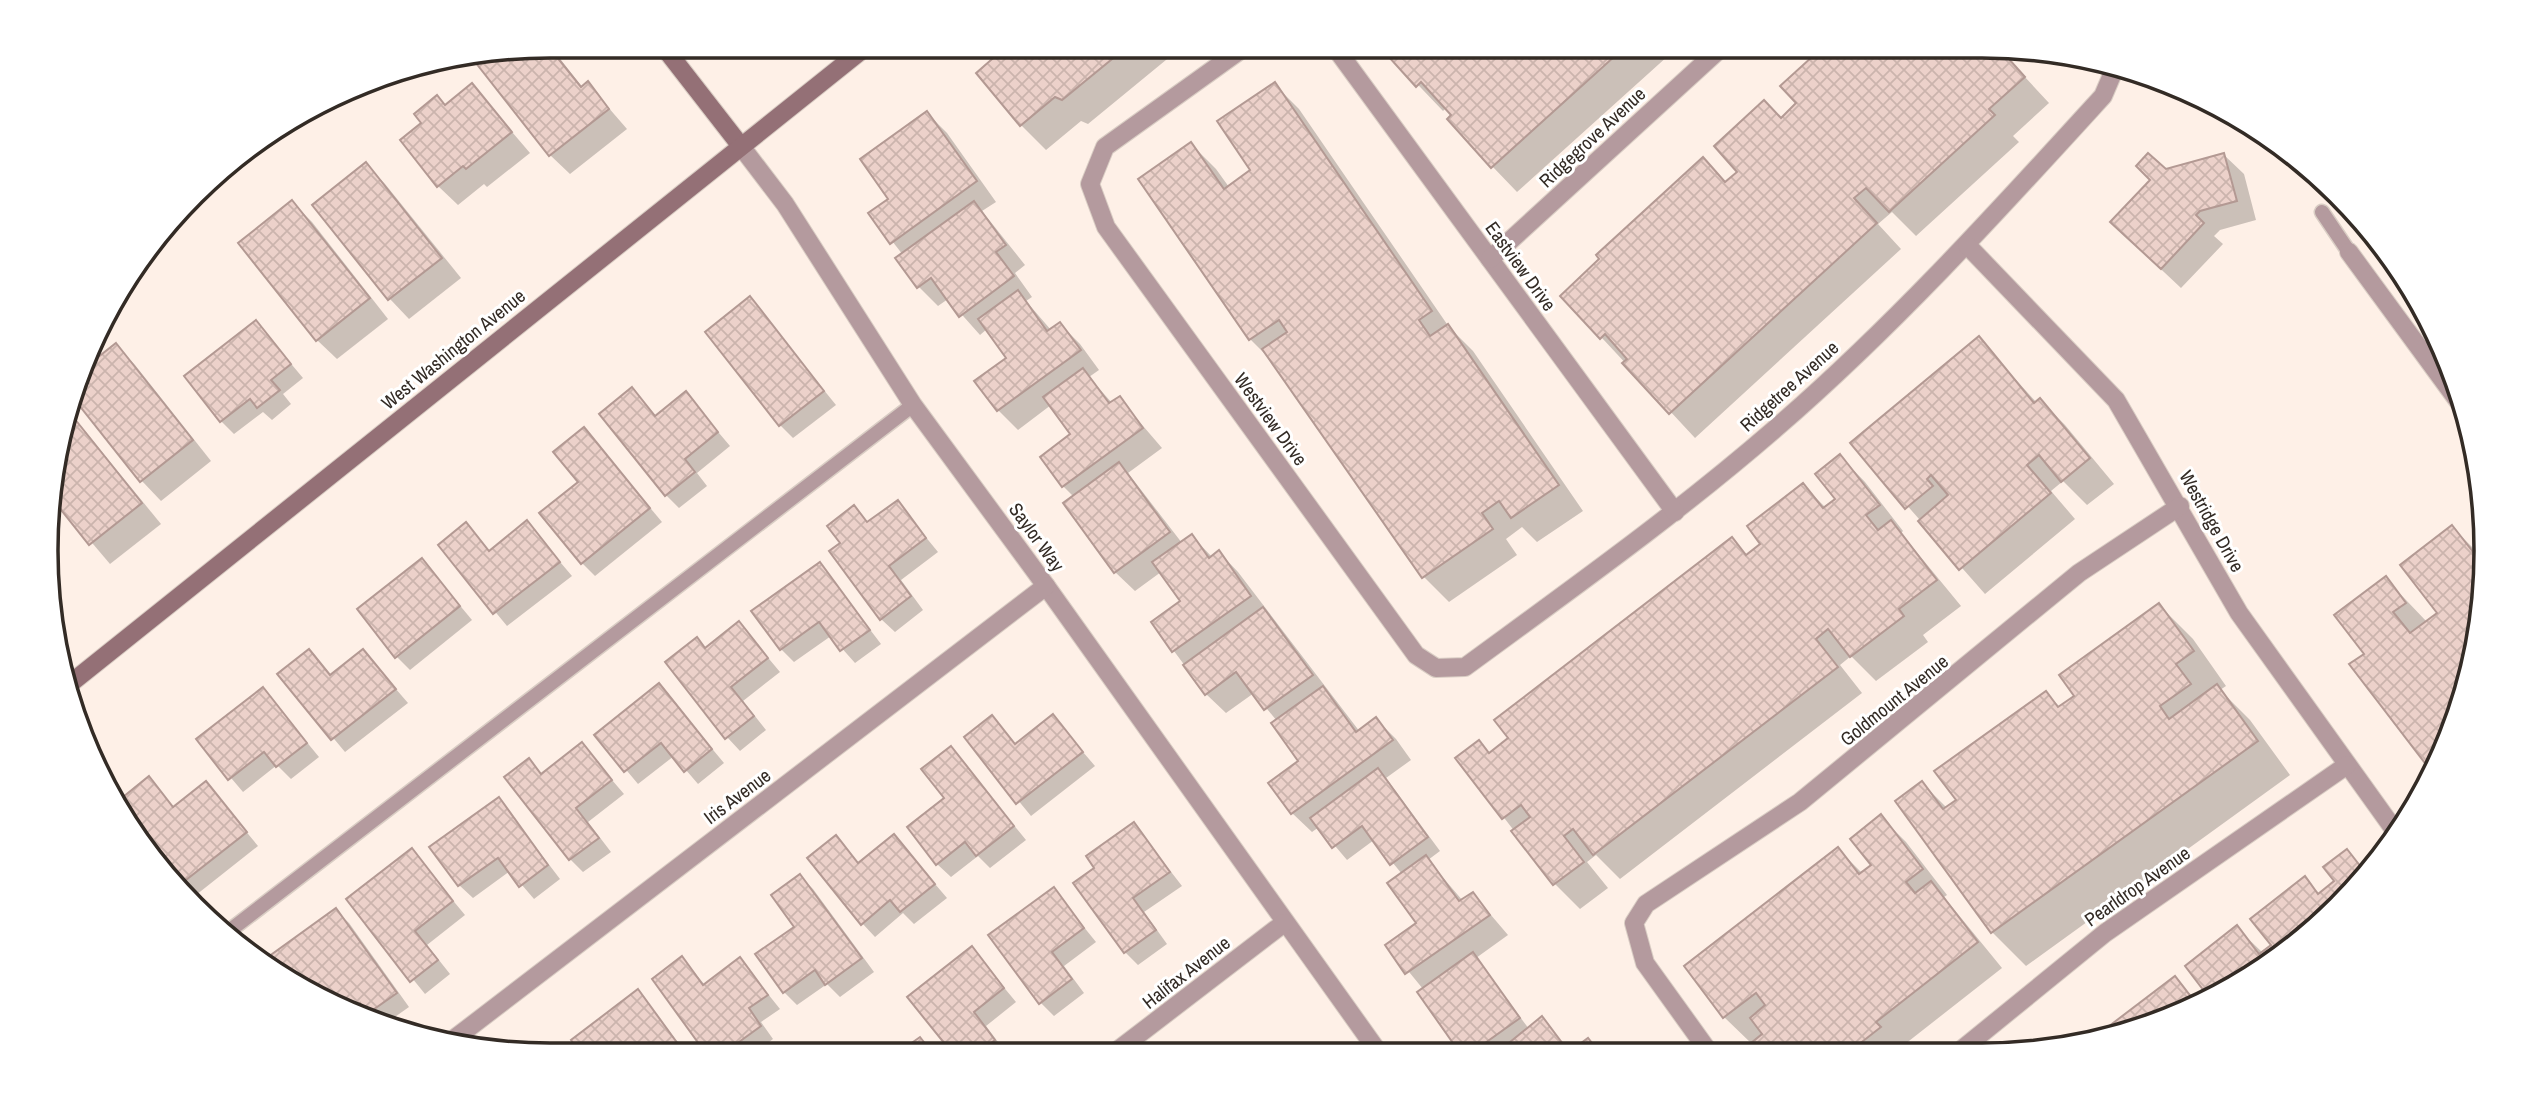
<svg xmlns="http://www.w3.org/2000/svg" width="2532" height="1101" font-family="'Archivo Narrow',sans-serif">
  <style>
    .shadow { fill: #0003 }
    .building { fill: url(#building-cross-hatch); stroke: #b39993; stroke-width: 2 }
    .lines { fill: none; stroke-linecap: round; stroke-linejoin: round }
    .lane-casing { stroke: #d9cdc4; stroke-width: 17 }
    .street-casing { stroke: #d9cdc4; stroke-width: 20 }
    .secondary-casing { stroke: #d9cdc4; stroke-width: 20 }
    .lane { stroke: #b49a9e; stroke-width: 14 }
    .street { stroke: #b49a9e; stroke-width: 18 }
    .secondary { stroke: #947076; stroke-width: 18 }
    .labels { text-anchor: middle; stroke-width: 6; stroke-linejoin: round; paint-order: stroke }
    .street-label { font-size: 19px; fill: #332b25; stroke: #fff }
    .rim { fill: none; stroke: #332b25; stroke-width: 3.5 }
  </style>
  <defs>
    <pattern id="building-cross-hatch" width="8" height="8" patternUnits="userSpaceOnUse" patternTransform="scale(1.75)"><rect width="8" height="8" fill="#ecd1ca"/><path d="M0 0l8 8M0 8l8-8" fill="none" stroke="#cbb4ad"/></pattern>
  </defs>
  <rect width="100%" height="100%" fill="#fef0e7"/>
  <!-- shadow -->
  <g class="shadow">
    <polygon points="550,46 583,88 588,84 627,129 570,174 550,155 474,58"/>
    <polygon points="1009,46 1183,46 1088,124 1081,121 1046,150 1021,125 1007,50"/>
    <polygon points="1381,46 1679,46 1517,192 1492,166 1446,108 1443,111"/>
    <polygon points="1827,46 1982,46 1998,48 2049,103 2013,136 2019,142 1916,236 1892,212 1878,224 1901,249 1695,438 1563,296 1703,159 1727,183 1739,172 1798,103 1782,86"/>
    <polygon points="1274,84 1299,109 1449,327 1473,351 1583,511 1537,542 1522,527 1506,539 1517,555 1449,602 1424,577 1276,365 1250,339 1191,144 1216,169 1229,187 1252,171"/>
    <polygon points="472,85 530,153 487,187 484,184 458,205 438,186 446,106"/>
    <polygon points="927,113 947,133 996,202 982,211 1025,265 1015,273 1032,297 1026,301 1051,330 1060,324 1080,344 1099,370 1089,377 1112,403 1119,398 1162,448 1128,473 1182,543 1192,536 1212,557 1219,552 1238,572 1360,732 1376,719 1396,739 1411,760 1386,778 1440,851 1428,860 1463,901 1473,894 1508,935 1476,958 1529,1029 1542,1019 1572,1053 1511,1053 1508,1049 1503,1053 1462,1053 1423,989 1387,945 1418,923 1402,874 1374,840 1347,860 1319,827 1312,832 1292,813 1301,761 1277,721 1254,693 1226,713 1206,694 1153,623 1182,601 1161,572 1135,591 1115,572 1074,497 1063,486 1073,435 1051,405 1018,430 998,410 1009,358 987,329 980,335 948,299 938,306 918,286 903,255 871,214 891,200"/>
    <polygon points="2224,155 2244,174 2256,220 2220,230 2214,236 2223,244 2181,288 2132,242 2165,171"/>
    <polygon points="366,164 385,184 461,278 409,319 390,299 315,205"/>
    <polygon points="292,202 312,222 388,319 337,359 317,340"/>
    <polygon points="750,299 836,405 793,438 780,425"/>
    <polygon points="256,322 303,378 283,394 291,404 272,420 263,412 234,434 221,421"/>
    <polygon points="1979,339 2037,403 2040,400 2065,425 2114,484 2087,505 2063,481 2051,491 2075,519 1985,594 1853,444"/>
    <polygon points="116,345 135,365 211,461 161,501 142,481 76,398 87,368"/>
    <polygon points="632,389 657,417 686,394 730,446 697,473 707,486 679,508 666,495"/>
    <polygon points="70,413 161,524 110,564 54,498 55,452"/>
    <polygon points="584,429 662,522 595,576 582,563 580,482"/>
    <polygon points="1840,456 1865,482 1903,531 1901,533 1961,606 1923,635 1928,642 1876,681 1851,656 1840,665 1862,693 1620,879 1596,855 1587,862 1608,888 1580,909 1555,884 1458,758 1490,754 1510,739 1732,540 1748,556 1762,544 1803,485 1826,508 1837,500"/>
    <polygon points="897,502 938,552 901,580 923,610 895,632 881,619 843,543 854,507 869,523"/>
    <polygon points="527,523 572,576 507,626 440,545 466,524 490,552"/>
    <polygon points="2452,527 2484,559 2482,617 2460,713 2366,654 2385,578 2427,622 2439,613"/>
    <polygon points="422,560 472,620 410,670 396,656"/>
    <polygon points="820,564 881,644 855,663 831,636 794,662 781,649"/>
    <polygon points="2159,605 2193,639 2226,686 2220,690 2250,720 2290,775 2026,966 1992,932 1922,783 1947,808 1958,801 2046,693 2061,708 2076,696"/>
    <polygon points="739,623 780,672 743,701 766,730 740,751 727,737 696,639 707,649"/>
    <polygon points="309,651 332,676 363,651 408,703 345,752 280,674"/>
    <polygon points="659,685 724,763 698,784 674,756 638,784 597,735"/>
    <polygon points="263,689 319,757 291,779 277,765 243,792 198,739"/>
    <polygon points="992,717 1017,745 1053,717 1095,766 1031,816 966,737"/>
    <polygon points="582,745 624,794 588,822 611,852 583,872 570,859 529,760 543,775"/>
    <polygon points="951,748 1026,840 990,868 978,856 951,877 937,864"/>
    <polygon points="149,779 175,808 206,783 258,846 196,895 119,803"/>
    <polygon points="499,799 560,879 534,899 510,871 473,898 459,885"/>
    <polygon points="1881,817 1906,842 1947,895 1944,897 2002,968 1900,1048 1903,1052 1750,1052 1752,1044 1724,1017 1686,967 1838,849 1863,874 1874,866"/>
    <polygon points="1134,824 1182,886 1144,912 1167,944 1138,965 1125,952 1097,868"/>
    <polygon points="894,836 947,898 914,924 903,913 875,937 862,923 835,837 860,864"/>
    <polygon points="411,850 465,915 427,945 450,974 425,994 348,899"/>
    <polygon points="2347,851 2365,870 2289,951 2175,1017 2096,1038 2174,978 2199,1003 2209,995 2237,928 2263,953 2273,945 2304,879 2320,894 2337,881"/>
    <polygon points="800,876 813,889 874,972 840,997 827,984 797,1005 784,992 796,927"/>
    <polygon points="1053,889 1096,942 1064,966 1084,993 1054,1016 1041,1003"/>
    <polygon points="335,910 349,923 409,1007 382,1026 373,1017 369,1020 298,988"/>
    <polygon points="972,949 1016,1002 986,1026 1007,1054 955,1054 910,997"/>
    <polygon points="682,958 705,985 740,959 780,1009 761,1022 773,1039 752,1055 710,1055 654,979"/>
    <polygon points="638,992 688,1055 585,1055 573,1040"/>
  </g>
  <!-- building -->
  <g class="building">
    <polygon points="548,46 581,87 588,81 609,109 549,156 472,58"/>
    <polygon points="1007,46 1128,46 1062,100 1055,97 1020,126 976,73"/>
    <polygon points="1379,46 1626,46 1491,168 1447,119 1451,115 1421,82 1416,87"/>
    <polygon points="1824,46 1982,46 1999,48 2025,77 1989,109 1995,115 1889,212 1866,188 1854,198 1877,223 1669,414 1622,363 1627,359 1605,334 1600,339 1560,296 1599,259 1596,255 1703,157 1725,182 1737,172 1714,146 1764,100 1781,118 1796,103 1780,86"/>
    <polygon points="1275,82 1432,311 1419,320 1430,336 1448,324 1559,485 1511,518 1499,501 1482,513 1493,529 1422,578 1262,349 1287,332 1279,320 1249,340 1138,179 1191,142 1224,189 1250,170 1217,121"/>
    <polygon points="472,83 512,132 466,169 463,166 437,187 400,140 421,123 414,114 437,95 445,105"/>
    <polygon points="927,111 977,181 890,244 868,213 888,199 860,159"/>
    <polygon points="2148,153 2166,169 2224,153 2237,201 2200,211 2196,215 2204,223 2161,269 2110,222 2150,180 2136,166"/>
    <polygon points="366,162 442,258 388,300 312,205"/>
    <polygon points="292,200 370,298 316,341 238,243"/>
    <polygon points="974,201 1006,245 996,252 1014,276 959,317 931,278 917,288 895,258"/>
    <polygon points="1018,290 1047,331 1060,322 1081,350 997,411 974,381 1006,358 978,319"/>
    <polygon points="750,296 824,391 779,426 705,332"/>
    <polygon points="256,320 291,364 271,380 280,390 257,408 250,399 220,422 184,376"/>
    <polygon points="1979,336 2034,403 2040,398 2090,458 2061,482 2039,455 2027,465 2051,493 1959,570 1918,521 1948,495 1931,475 1927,479 1933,486 1905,509 1850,443"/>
    <polygon points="116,343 193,440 140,482 75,400 88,365"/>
    <polygon points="1083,368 1109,403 1120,396 1143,428 1062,487 1040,457 1070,434 1043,397"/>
    <polygon points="632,387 655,416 686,391 718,432 685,459 695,472 665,496 599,414"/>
    <polygon points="70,413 142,503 89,545 54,501 55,452"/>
    <polygon points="584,427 650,508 581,564 539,513 578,482 553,452"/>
    <polygon points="1840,454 1880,505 1866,515 1878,530 1891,520 1937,580 1899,609 1904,616 1850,657 1828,629 1816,639 1838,667 1593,855 1573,829 1564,836 1584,862 1553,885 1511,831 1530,817 1521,805 1502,819 1455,758 1479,740 1489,753 1508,738 1494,720 1732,537 1746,555 1760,544 1747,526 1803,483 1823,508 1835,499 1815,474"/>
    <polygon points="1119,462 1170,532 1114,573 1063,503"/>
    <polygon points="898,500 926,538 889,566 911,596 880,620 829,551 840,543 827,526 854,505 867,522"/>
    <polygon points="527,520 560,562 493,614 438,545 466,522 489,551"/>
    <polygon points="2452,525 2484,566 2482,617 2460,713 2431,771 2349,664 2364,654 2334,615 2386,576 2406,603 2393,612 2410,633 2437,613 2400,565"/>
    <polygon points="1192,534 1209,558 1219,550 1251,596 1172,652 1151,622 1180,601 1152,562"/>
    <polygon points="422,558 460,606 395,658 357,609"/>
    <polygon points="820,562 870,630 840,651 819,622 780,650 751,611"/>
    <polygon points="2159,603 2194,651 2176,664 2191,684 2160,706 2169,719 2217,684 2258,741 1991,933 1895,801 1922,781 1943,809 1956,800 1934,771 2046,691 2058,707 2074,696 2059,675"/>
    <polygon points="1263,607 1313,675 1264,710 1236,672 1205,695 1183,665"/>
    <polygon points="739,621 768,658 731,687 754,716 725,739 665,662 697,637 705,648"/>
    <polygon points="309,649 330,675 363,649 396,689 331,740 277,674"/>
    <polygon points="659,683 712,749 684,772 661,743 624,772 594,735"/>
    <polygon points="1323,686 1356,732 1376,717 1393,740 1291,814 1268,783 1298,761 1271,723"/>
    <polygon points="263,687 307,743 276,767 264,752 228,780 196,739"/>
    <polygon points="1053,714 1083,752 1016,804 964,737 992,715 1015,744"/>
    <polygon points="582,742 612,780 576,808 599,838 569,860 504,777 529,758 541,774"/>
    <polygon points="951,746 1014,826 976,856 965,842 936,865 907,827 944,798 921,769"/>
    <polygon points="1378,768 1428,837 1390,865 1362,826 1332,848 1310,818"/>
    <polygon points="149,776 173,807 206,781 247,832 182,883 117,802"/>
    <polygon points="499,797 548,865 519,887 498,858 458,886 429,847"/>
    <polygon points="1881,814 1923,869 1906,882 1915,893 1931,881 1978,942 1876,1022 1881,1027 1849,1052 1748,1052 1745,1048 1762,1034 1750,1018 1765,1005 1756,993 1723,1018 1684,966 1838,847 1859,874 1871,865 1850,839"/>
    <polygon points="1134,822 1170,872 1133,898 1156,930 1124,953 1073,883 1094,868 1086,856"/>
    <polygon points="894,834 935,884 900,912 890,900 861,925 807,858 836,835 858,863"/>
    <polygon points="412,848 453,901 415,931 438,960 410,982 346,899"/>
    <polygon points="2347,849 2364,871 2289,951 2175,1017 2092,1039 2175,976 2196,1003 2207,995 2185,966 2237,925 2259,954 2271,945 2250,919 2305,876 2318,894 2334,881 2323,867"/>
    <polygon points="1426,855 1459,901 1473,892 1490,915 1405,974 1385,945 1416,923 1387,883"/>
    <polygon points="800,874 862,958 825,985 815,970 783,993 755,954 794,927 771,895"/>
    <polygon points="1054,887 1084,928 1052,952 1072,979 1039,1004 988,935"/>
    <polygon points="336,908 397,993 367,1014 360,1003 349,1011 298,988 283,977 268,957"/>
    <polygon points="972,946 1004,988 974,1012 995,1040 977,1054 953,1054 907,997"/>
    <polygon points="1473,952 1520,1018 1471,1053 1460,1053 1417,992"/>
    <polygon points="682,956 703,985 740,957 768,995 749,1008 761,1026 721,1055 707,1055 652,979"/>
    <polygon points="638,989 686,1055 582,1055 571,1040"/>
    <polygon points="1542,1016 1569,1052 1588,1038 1599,1052 1509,1053 1504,1047"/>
    <polygon points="920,1037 933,1054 896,1054"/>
  </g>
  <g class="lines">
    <!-- lane casing -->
    <g class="lane-casing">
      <g id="lane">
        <polyline points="2322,212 2349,252"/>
        <polyline points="224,935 913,405"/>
      </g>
    </g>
    <!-- street casing -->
    <g class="street-casing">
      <g id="street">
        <path d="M1246 46 1105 147 1090 184 1106 227 1416 655 1436 668 1465 667C1570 590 1677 514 1776 428 1894 326 1999 210 2103 96L2115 68"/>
        <polyline points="1334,46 1675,512"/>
        <polyline points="740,145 785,204 913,405 1046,586 1379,1053"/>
        <polyline points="1967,245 2116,400 2239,613 2398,835"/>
        <polyline points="2349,252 2467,413"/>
        <polyline points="1490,259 1723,46"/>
        <polyline points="454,1039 1046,586"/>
        <polyline points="1960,1051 2105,933 2347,765"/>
        <polyline points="1709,1052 1645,963 1634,923 1646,904 1800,802 2079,573 2180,506"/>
        <polyline points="1113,1054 1284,923"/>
      </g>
    </g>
    <!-- secondary casing -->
    <g class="secondary-casing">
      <g id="secondary">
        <polyline points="663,46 740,145"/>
        <polyline points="66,687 867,46"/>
      </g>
    </g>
    <!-- lane -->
    <use href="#lane" class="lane"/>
    <!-- street -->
    <use href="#street" class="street"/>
    <!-- secondary -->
    <use href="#secondary" class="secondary"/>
  </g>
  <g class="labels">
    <!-- street labels -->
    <g class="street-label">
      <text transform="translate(1592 137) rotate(-43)" y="7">Ridgegrove Avenue</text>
      <text transform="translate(1521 266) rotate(54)" y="7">Eastview Drive</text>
      <text transform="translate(453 349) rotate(-39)" y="7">West Washington Avenue</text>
      <text transform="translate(1789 386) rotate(-42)" y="7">Ridgetree Avenue</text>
      <text transform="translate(1271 419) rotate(54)" y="7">Westview Drive</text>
      <text transform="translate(2212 521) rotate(61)" y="7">Westridge Drive</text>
      <text transform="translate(1037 537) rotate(54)" y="7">Saylor Way</text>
      <text transform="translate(1894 700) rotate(-39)" y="7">Goldmount Avenue</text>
      <text transform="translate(737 796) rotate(-37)" y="7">Iris Avenue</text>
      <text transform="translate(2137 886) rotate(-35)" y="7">Pearldrop Avenue</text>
      <text transform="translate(1186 972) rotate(-38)" y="7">Halifax Avenue</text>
    </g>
  </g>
  <!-- crop -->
  <path d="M0 0H2532V1101H0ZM550 58H1982A492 492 0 0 1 2474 550V551A492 492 0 0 1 1982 1043H550A492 492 0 0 1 58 551V550A492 492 0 0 1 550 58Z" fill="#fff" fill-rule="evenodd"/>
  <path class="rim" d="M550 58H1982A492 492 0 0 1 2474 550V551A492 492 0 0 1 1982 1043H550A492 492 0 0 1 58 551V550A492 492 0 0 1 550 58Z"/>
</svg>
